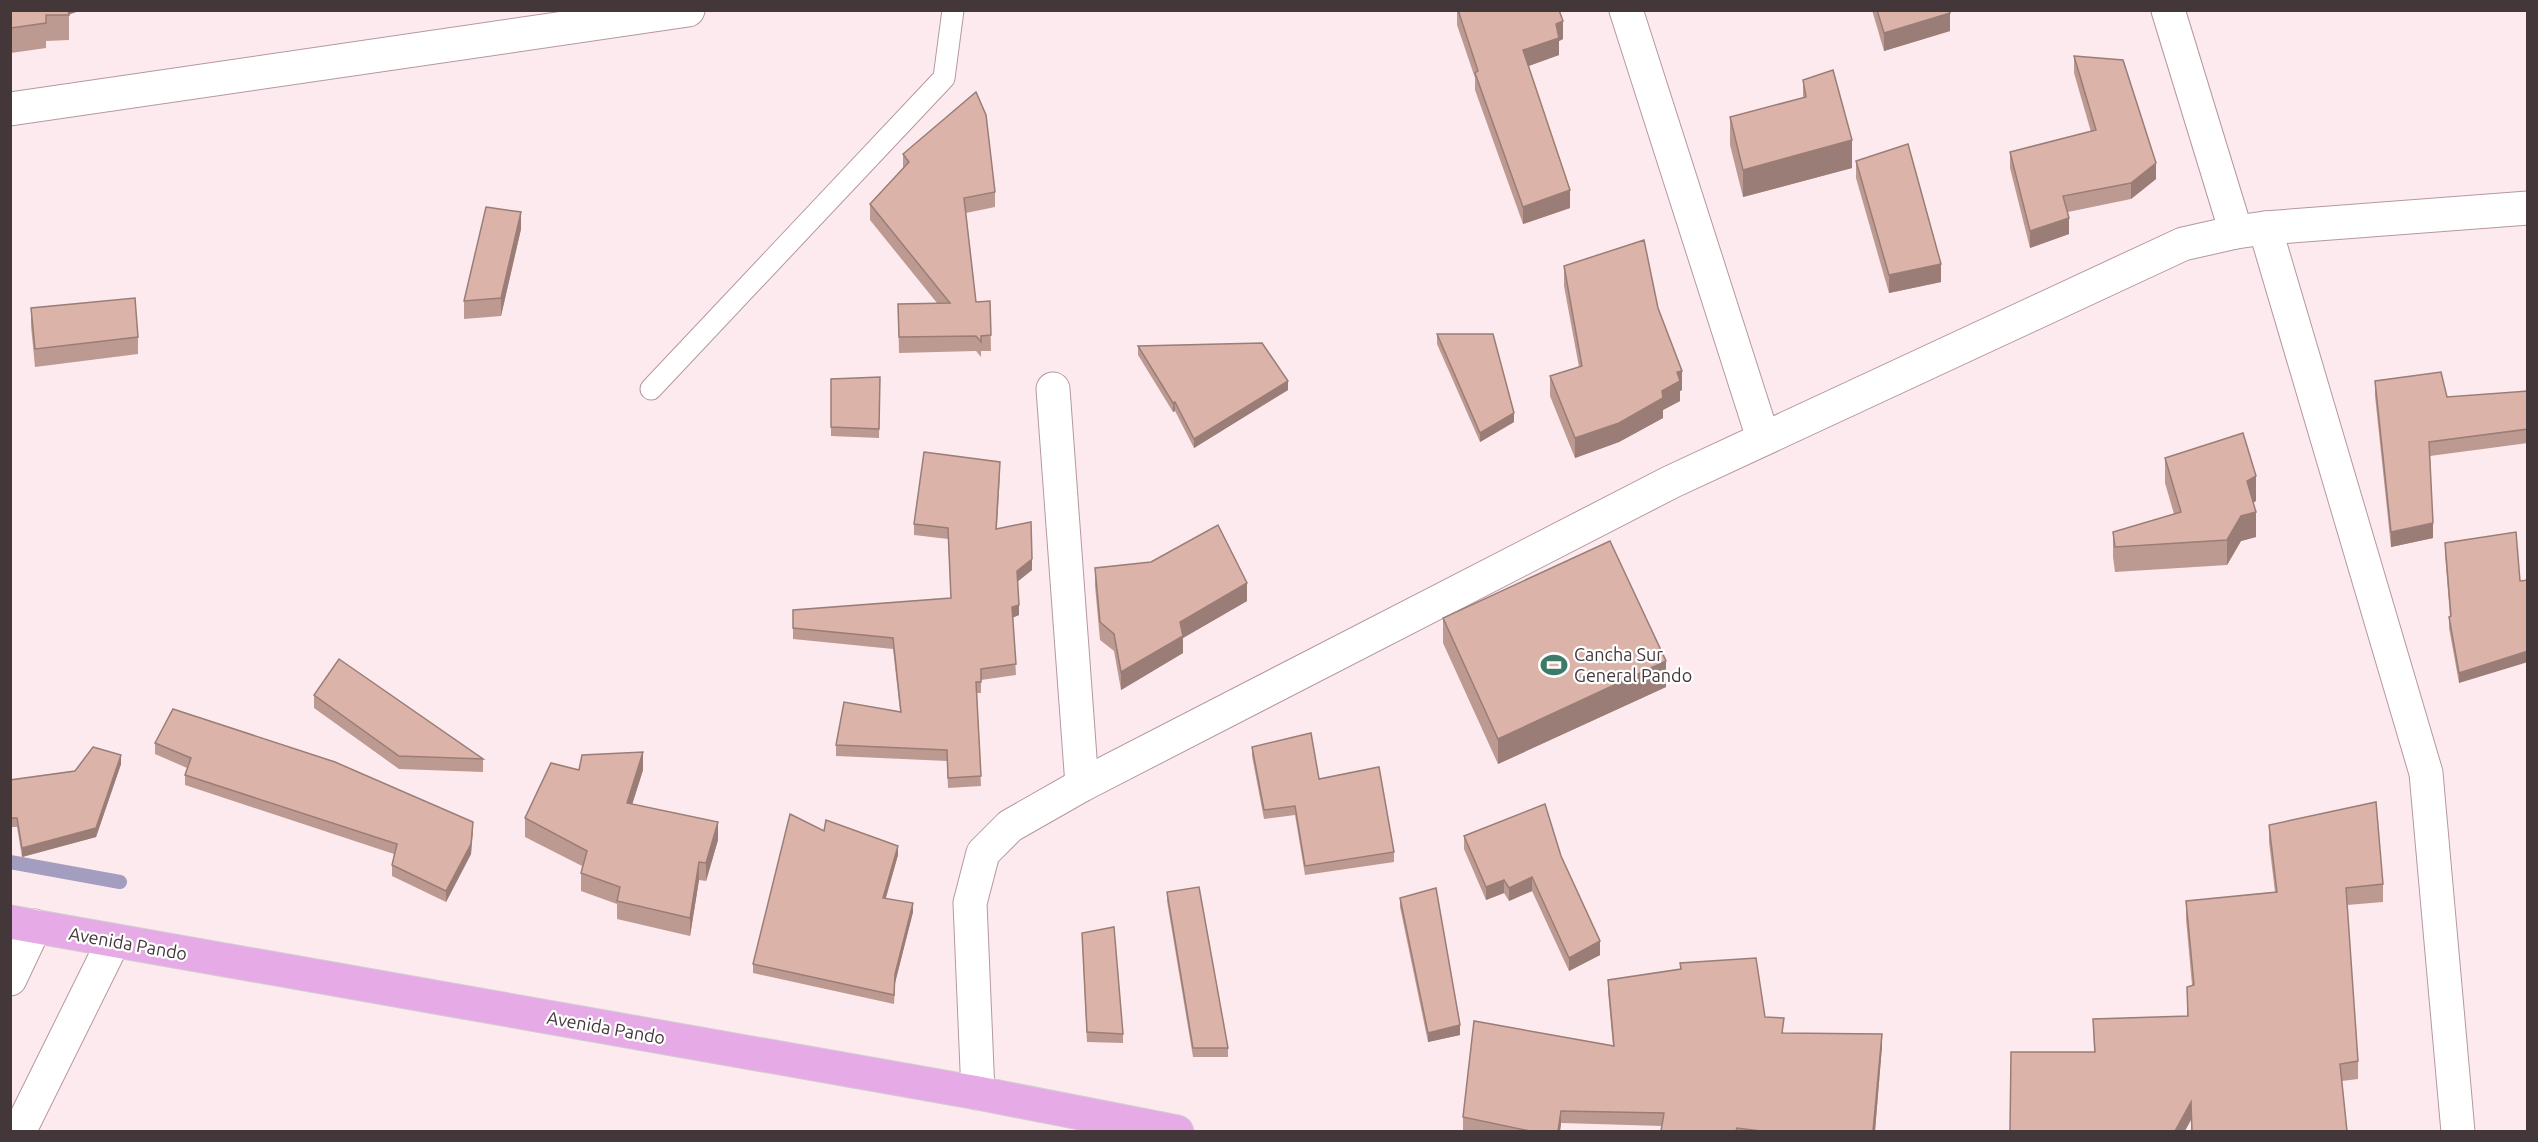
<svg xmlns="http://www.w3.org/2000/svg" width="2538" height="1142" font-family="Ubuntu,sans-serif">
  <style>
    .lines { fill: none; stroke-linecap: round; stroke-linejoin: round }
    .stream { stroke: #a39dbf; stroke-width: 14 }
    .lane-casing { stroke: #b4989f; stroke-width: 23 }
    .street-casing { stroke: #b4989f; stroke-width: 35 }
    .secondary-casing { stroke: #b4989f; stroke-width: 35 }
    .primary-casing { stroke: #d2cfd0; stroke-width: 35 }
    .lane { stroke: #fff; stroke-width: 21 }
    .street { stroke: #fff; stroke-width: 33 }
    .secondary { stroke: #fff; stroke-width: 33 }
    .primary { stroke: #e6abe6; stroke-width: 33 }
    .wall { fill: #bd9a91 }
    .shaded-wall { fill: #9a7d76 }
    .building { fill: #dcb3a9; stroke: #9a7d76; stroke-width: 1.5 }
    .labels { text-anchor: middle; stroke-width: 4.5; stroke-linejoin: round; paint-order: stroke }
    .poi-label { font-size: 18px; fill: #43373a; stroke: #fff; text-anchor: start }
    .street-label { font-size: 18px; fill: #43373a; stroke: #fff }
  </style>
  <rect width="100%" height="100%" fill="#fdeaef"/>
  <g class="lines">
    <!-- stream -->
    <polyline class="stream" points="10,862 120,882"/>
    <!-- lane casing -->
    <g class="lane-casing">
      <polyline id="lane" points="651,389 944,78 953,10"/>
    </g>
    <!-- street casing -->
    <g class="street-casing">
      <g id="street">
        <polyline points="1626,10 1763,438"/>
        <polyline points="10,109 688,10"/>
        <polyline points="1053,389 1082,785"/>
        <polyline points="10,979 35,926"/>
        <polyline points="978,1093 970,903 983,853 1010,826 1082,785 1671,482 2183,244 2236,232 2265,228 2528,208"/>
        <polyline points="19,1132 113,942"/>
      </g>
    </g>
    <!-- secondary casing -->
    <g class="secondary-casing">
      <g id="secondary">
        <polyline points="2168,10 2236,232"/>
        <polyline points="2265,228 2426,773 2458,1132"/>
      </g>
    </g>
    <!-- primary casing -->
    <g class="primary-casing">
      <polyline id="primary" points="10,922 978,1093 1177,1132"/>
    </g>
    <!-- lane -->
    <use href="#lane" class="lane"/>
    <!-- street -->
    <use href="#street" class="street"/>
    <!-- secondary -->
    <use href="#secondary" class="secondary"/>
    <!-- primary -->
    <use href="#primary" class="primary"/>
  </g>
  <!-- wall -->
  <g class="wall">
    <polygon points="10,10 82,10 69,14 69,40 46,41 46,48 11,53"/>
    <polygon points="1457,10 1559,10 1563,39 1559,41 1559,55 1528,66 1570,208 1523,224 1475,90 1475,78 1457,25"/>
    <polygon points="1872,10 1949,10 1950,31 1884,51"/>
    <polygon points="2074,56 2156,179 2131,199 2068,212 2069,234 2030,248 2010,168 2010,152 2091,132 2074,73"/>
    <polygon points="1803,80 1852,168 1743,197 1730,145 1730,117 1803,98"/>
    <polygon points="903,154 995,192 995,207 966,213 976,302 990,301 991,351 981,351 981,357 976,351 899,353 898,304 937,303 870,220 870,204 903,168"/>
    <polygon points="1856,161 1941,282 1889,293 1856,178"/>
    <polygon points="521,229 501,316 464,319 464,301"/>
    <polygon points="1564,266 1658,308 1682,390 1680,391 1680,401 1663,410 1663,418 1619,442 1575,458 1550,396 1550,376 1579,367 1564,286"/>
    <polygon points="31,308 138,337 138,354 35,367 31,326"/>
    <polygon points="1437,334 1514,422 1480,442 1437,344"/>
    <polygon points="1138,346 1288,390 1194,448 1175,411 1173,412 1138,355"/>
    <polygon points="880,377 879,438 831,436 831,379"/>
    <polygon points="2375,381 2447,397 2528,391 2528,443 2430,456 2433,538 2391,547 2375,396"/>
    <polygon points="2165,458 2256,501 2253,503 2256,537 2241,541 2227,565 2115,572 2113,557 2113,532 2174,514 2165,483"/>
    <polygon points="1000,473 997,528 1032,570 1017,582 1019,615 1013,617 1016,675 981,680 981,693 977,693 981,786 948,788 947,761 836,756 836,745 900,711 893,649 793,639 793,610 951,598 948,539 914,535 914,524"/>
    <polygon points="2445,543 2520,581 2459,683 2449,628 2449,617 2450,617 2445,554"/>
    <polygon points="1095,568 1247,601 1183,638 1183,653 1121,690 1114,651 1100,640 1095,586"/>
    <polygon points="1443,618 1666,687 1498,764 1443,643"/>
    <polygon points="314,695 483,759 483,772 399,769 314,708"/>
    <polygon points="155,743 473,832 471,854 446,902 392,876 392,865 394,854 185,785 185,775 187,768 155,754"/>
    <polygon points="1252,747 1319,779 1394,852 1394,862 1305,875 1295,815 1264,819 1252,756"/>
    <polygon points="121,764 96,837 22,857 17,827 10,827 10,780"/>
    <polygon points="579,770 643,770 632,804 718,840 706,881 699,880 690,936 617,919 617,904 581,891 581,873 582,866 525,837 525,818"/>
    <polygon points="2269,825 2383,884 2383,902 2347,905 2358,1061 2358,1079 2342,1081 2347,1131 2191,1131 2191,1120 2094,1052 2093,1019 2187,1016 2187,987 2192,985 2186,919 2186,901 2275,892 2269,842"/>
    <polygon points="824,831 898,855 886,898 913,912 895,983 894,1004 753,973 753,964"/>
    <polygon points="1464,836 1561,856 1600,955 1569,971 1532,891 1509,901 1504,893 1486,900 1464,849"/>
    <polygon points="1167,892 1228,1048 1228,1057 1193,1057 1167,901"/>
    <polygon points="1400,898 1460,1035 1428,1042 1400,907"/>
    <polygon points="1082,933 1123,1034 1123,1043 1087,1042"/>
    <polygon points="1680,963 1765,1017 1784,1033 1882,1046 1875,1131 1661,1131 1662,1126 1561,1123 1560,1131 1472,1131 1463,1130 1463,1117 1613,1046 1608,992 1608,980 1680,970"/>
  </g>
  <!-- shaded-wall -->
  <g class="shaded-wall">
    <polygon points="64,10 82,10 68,15"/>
    <polygon points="1950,13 1950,31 1884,51 1884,33"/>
    <polygon points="1563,21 1563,39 1559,41 1559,55 1523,68 1523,50 1556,24"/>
    <polygon points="1852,140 1852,168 1743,197 1743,170"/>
    <polygon points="2156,163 2156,179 2131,199 2131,183"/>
    <polygon points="1570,190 1570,208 1523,224 1523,207"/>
    <polygon points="521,212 521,229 501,316 501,298"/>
    <polygon points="2069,218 2069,234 2030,248 2030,231"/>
    <polygon points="1941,264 1941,282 1889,293 1889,275"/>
    <polygon points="1682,371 1682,390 1680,391 1680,401 1663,410 1663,418 1619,442 1575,458 1575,438 1662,391 1677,372"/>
    <polygon points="1288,381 1288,390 1194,448 1194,439"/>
    <polygon points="1175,402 1175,411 1173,412 1173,403"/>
    <polygon points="1514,413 1514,422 1480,442 1480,433"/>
    <polygon points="2256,476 2256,501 2247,506 2247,481"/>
    <polygon points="2256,512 2256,537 2241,541 2227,565 2227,540 2241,516"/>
    <polygon points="2433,523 2433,538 2391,547 2391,532"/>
    <polygon points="1032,559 1032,570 1017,582 1017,571"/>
    <polygon points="1247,583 1247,601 1183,638 1183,653 1121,690 1121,672 1180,622"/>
    <polygon points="1019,605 1019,615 1012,618 1012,607"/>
    <polygon points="2528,651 2528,662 2459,683 2459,673"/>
    <polygon points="1666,661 1666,687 1498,764 1498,739"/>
    <polygon points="643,752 643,770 627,821 627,803"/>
    <polygon points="121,755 121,764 96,837 22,857 22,848"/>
    <polygon points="473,822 471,854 446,902 446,891"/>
    <polygon points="718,822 718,840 706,881 706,863"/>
    <polygon points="898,846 898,855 883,907 883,898"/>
    <polygon points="699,862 699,880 690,936 690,918"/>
    <polygon points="1532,877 1532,891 1509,901 1509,888"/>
    <polygon points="1504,880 1504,893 1486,900 1486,887"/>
    <polygon points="913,903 913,912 895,983 894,1004 895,974"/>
    <polygon points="1600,941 1600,955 1569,971 1569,958"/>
    <polygon points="1460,1025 1460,1035 1428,1042 1428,1033"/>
    <polygon points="1882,1034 1882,1046 1875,1131 1873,1131"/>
    <polygon points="2191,1102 2191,1120 2185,1131 2175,1131"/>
    <polygon points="1561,1111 1561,1123 1560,1131 1558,1131"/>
  </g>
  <!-- building -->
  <g class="building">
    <polygon points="10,10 68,10 69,15 46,15 46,23 11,28"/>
    <polygon points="1458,10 1559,10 1563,21 1556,24 1559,38 1523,50 1570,190 1523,207 1475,73 1478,71"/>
    <polygon points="1877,10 1949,10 1950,13 1884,33"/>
    <polygon points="2074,56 2123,60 2156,163 2131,183 2063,196 2069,218 2030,231 2010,152 2096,130"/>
    <polygon points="1833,70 1852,140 1743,170 1730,117 1806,97 1803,80"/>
    <polygon points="976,92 986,115 995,192 964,198 976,302 990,301 991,335 981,336 981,342 976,336 899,337 898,304 950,303 870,204 909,162 903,154"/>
    <polygon points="1908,144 1941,264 1889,275 1856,161"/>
    <polygon points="486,207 521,212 501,298 464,301"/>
    <polygon points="1644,240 1658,308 1682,371 1677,372 1680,381 1662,391 1663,398 1619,423 1575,438 1550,376 1582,366 1564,266"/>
    <polygon points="135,298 138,337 35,349 31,308"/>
    <polygon points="1437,334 1493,334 1514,413 1480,433"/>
    <polygon points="1262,343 1288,381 1194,439 1175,402 1173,403 1138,346"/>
    <polygon points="2441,372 2447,397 2528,391 2528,429 2429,442 2433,523 2391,532 2375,381"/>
    <polygon points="880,377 879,429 831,427 831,379"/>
    <polygon points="2243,433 2256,476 2247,481 2256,512 2241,516 2227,540 2115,547 2113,532 2181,512 2165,458"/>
    <polygon points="924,452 1000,462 996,529 1031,522 1032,559 1017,571 1019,605 1012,607 1016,664 981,669 981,682 976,682 981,776 948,778 947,750 836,745 844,702 901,712 893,638 793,628 793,610 951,598 948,528 914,524"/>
    <polygon points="1218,525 1247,583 1180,622 1183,636 1121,672 1114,634 1100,622 1095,568 1151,562"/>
    <polygon points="2516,532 2520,581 2528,580 2528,651 2459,673 2449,617 2451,616 2445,543"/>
    <polygon points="1610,541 1666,661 1498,739 1443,618"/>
    <polygon points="339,659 483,759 399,756 314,695"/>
    <polygon points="173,709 335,762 473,822 471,844 446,891 392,865 397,844 185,775 191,758 155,743"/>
    <polygon points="1311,733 1319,779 1379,767 1394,852 1305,866 1295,806 1264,810 1252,747"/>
    <polygon points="93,747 121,755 96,828 22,848 17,818 10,818 10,780 75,771"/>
    <polygon points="643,752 627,803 718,822 706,863 699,862 690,918 617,901 620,887 581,873 587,851 525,818 551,763 579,770 582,755"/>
    <polygon points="2376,802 2383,884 2346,888 2358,1061 2340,1064 2347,1131 2192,1131 2191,1102 2175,1131 2010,1131 2011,1052 2095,1052 2093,1019 2188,1016 2187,987 2194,985 2186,901 2277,892 2269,825"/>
    <polygon points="1545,804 1561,856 1600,941 1569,958 1532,877 1509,888 1504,880 1486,887 1464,836"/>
    <polygon points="790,814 824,831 826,820 898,846 883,898 913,903 895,974 894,995 753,964"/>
    <polygon points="1199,887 1228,1048 1193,1048 1167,892"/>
    <polygon points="1436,888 1460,1025 1428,1033 1400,898"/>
    <polygon points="1114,927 1123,1034 1087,1032 1082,933"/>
    <polygon points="1756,958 1765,1017 1784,1018 1782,1033 1882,1034 1873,1131 1761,1131 1737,1128 1736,1131 1661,1131 1664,1113 1561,1111 1558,1131 1530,1131 1463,1117 1474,1021 1614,1046 1608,980 1681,969 1680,963"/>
  </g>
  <!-- icons -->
  <defs>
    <g id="stadium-bare" transform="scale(2.07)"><path d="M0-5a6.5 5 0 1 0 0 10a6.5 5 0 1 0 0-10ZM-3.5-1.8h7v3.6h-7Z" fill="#3d7b68" stroke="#fff" stroke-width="2.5" paint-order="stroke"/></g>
  </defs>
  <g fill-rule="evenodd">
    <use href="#stadium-bare" x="1554" y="665"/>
  </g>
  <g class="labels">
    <!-- poi labels -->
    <g class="poi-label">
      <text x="1574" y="661">Cancha Sur<tspan x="1574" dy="21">General Pando</tspan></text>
    </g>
    <!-- street labels -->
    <g class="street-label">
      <text transform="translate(128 944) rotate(10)" y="6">Avenida Pando</text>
      <text transform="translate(606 1028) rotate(10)" y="6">Avenida Pando</text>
    </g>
  </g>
  <!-- border -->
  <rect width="2538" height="1142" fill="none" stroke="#43373a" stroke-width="24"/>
</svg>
